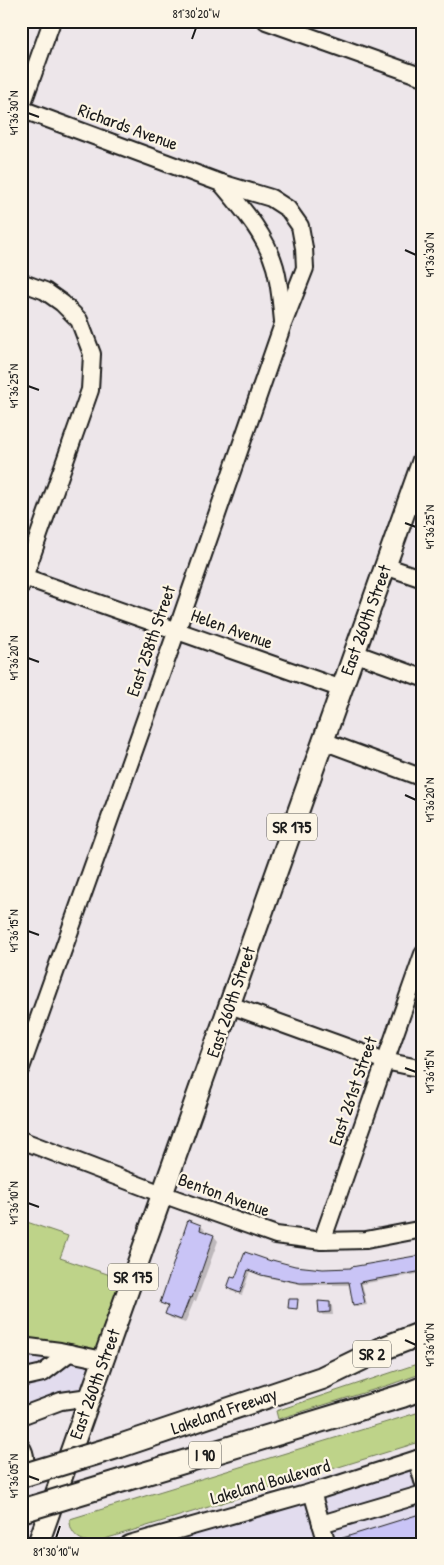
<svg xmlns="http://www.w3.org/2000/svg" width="444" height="1565" font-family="'Patrick Hand',sans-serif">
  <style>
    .built { fill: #e2dcee }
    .green { fill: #bed389; stroke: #6d7852 }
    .shadow { fill: #0003 }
    .building { fill: #c9c4f6; stroke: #1c1c1c }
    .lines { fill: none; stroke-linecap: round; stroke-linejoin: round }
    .minor-casing { stroke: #1c1c1c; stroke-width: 20 }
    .major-casing { stroke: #1c1c1c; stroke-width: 24 }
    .highway-casing { stroke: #1c1c1c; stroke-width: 26 }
    .minor { stroke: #fcf5e5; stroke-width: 16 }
    .major { stroke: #fcf5e5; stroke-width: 20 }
    .highway { stroke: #fcf5e5; stroke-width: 22 }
    .highway-bridge-casing { stroke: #1c1c1c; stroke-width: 26; stroke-linecap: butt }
    .highway-bridge { stroke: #fcf5e5; stroke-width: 22 }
    .ticks { fill: none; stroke: #1c1c1c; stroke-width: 2 }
    .labels { text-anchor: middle; stroke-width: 4.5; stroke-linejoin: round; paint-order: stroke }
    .shield { fill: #fcf5e5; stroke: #5f5d58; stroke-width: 1 }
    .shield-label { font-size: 16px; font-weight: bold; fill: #1c1c1c }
    .street-label { font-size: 18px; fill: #1c1c1c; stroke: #fcf5e5 }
    .neatline { fill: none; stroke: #1c1c1c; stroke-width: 2 }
    .ticks-label { font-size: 12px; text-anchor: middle; fill: #1c1c1c }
  </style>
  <rect width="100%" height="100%" fill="#ede6ea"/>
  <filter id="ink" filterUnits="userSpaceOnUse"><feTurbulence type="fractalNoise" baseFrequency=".02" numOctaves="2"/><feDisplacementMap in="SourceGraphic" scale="10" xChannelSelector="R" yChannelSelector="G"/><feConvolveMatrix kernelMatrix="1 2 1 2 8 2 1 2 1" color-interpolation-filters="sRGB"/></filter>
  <g filter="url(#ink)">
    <!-- built -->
    <g class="built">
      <polygon points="21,1346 103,1360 93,1387 21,1415"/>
      <polygon points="423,1457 423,1544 129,1544"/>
    </g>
    <!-- green -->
    <g class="green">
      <polygon points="21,1220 68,1236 60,1258 131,1282 103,1360 21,1346"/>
      <polygon points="423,1362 423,1373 389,1385 278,1419 276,1411"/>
      <path d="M423 1411V1441L95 1542C80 1543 69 1533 70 1519Z"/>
    </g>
    <!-- shadow -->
    <g class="shadow">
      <polygon points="201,1226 205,1230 204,1233 214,1236 218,1241 196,1301 194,1301 185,1323 171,1318 167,1314 169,1308 161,1302"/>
      <polygon points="246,1253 272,1263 323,1270 353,1269 352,1268 423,1256 423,1273 362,1284 367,1305 357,1307 354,1304 351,1285 304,1285 265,1277 250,1271 242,1295 231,1291 229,1288 236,1280"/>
      <polygon points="329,1303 332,1306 333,1315 323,1315 320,1312"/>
    </g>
    <!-- building -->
    <g class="building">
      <polygon points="188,1220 201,1225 200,1230 214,1235 192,1298 190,1297 181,1320 165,1314 168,1306 160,1303"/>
      <polygon points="245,1252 271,1261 272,1260 295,1266 323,1269 351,1268 351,1267 421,1255 423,1271 360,1282 365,1303 353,1305 349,1282 300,1283 261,1275 248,1270 240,1293 227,1288 231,1277 235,1278"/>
      <polygon points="289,1299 298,1299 297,1309 288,1308"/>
      <polygon points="318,1301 330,1302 330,1312 319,1313"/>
      <polygon points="423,1513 423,1544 337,1544 336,1540"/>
    </g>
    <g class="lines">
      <!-- minor casing -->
      <g class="minor-casing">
        <g id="minor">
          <polyline points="266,21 423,77"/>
          <polyline points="21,108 52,21"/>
          <polyline points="21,109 221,183 271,198 288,209 300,226 304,248 305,268 283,324 177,630 21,1068"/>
          <path d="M221 183C242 208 266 235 275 267 280 285 281 303 283 321"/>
          <polyline points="21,282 45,291 62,303 79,320 92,354 90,390 21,586"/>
          <polyline points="385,566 423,579"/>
          <polyline points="24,577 342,689"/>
          <polyline points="354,653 423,678"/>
          <polyline points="323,741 423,778"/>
          <polyline points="230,1005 385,1061 423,1069"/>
          <polyline points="21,1140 162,1194 276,1235 322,1241 366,1240 423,1229"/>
          <polyline points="322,1241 423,954"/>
          <polyline points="21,1346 60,1351 103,1360"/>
          <polyline points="21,1378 43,1373 69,1353"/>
          <polyline points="21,1416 61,1401 89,1397"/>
          <path d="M21 1447C28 1456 25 1469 21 1479"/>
          <polyline points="417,1459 423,1481"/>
          <polyline points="312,1492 327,1544"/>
          <polyline points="321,1524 423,1494"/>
          <polyline points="129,1544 323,1489 423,1457"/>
        </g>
      </g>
      <!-- major casing -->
      <g class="major-casing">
        <polyline id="major" points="38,1544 423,460"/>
      </g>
      <!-- highway casing -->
      <g class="highway-casing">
        <g id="highway">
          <polyline points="120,1446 322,1378 384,1348 423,1333"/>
          <polyline points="107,1485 402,1396 423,1388"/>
        </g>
      </g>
      <!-- minor -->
      <use href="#minor" class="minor"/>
      <!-- major -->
      <use href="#major" class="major"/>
      <!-- highway -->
      <use href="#highway" class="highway"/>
      <!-- highway-bridge casing -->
      <g class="highway-bridge-casing">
        <g id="highway-bridge">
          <polyline points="21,1476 120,1446"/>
          <polyline points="21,1511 107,1485"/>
        </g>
      </g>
      <!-- highway-bridge -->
      <use href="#highway-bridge" class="highway-bridge"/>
    </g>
  </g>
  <!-- ticks -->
  <path class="ticks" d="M192 39 196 28M28 113 39 117M405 250 416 255M28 386 39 390M405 523 416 527M28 658 39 662M405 795 416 800M28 931 39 935M405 1068 416 1072M28 1203 39 1207M405 1340 416 1345M28 1476 39 1480M56 1538 60 1526"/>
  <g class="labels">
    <!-- shield labels -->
    <g class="shield">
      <rect x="267" y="813.5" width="50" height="27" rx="4"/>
      <rect x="108" y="1263.5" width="50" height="27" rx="4"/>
      <rect x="353" y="1340.5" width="38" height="27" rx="4"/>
      <rect x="189" y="1441.5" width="32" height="27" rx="4"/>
    </g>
    <g class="shield-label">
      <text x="292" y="833">SR 175</text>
      <text x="133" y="1283">SR 175</text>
      <text x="372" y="1360">SR 2</text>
      <text x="205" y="1461">I 90</text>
    </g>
    <!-- street labels -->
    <g class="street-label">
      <text transform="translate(128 127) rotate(20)" y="6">Richards Avenue</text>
      <text transform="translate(366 620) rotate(-70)" y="6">East 260th Street</text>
      <text transform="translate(232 629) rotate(20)" y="6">Helen Avenue</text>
      <text transform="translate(151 641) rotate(-71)" y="6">East 258th Street</text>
      <text transform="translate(231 1002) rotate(-71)" y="6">East 260th Street</text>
      <text transform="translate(353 1091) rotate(-71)" y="6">East 261st Street</text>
      <text transform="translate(224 1195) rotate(20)" y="6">Benton Avenue</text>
      <text transform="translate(95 1384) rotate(-70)" y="6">East 260th Street</text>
      <text transform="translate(224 1411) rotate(-19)" y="6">Lakeland Freeway</text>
      <text transform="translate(270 1482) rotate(-16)" y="6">Lakeland Boulevard</text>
    </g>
  </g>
  <!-- margin -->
  <rect width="444" height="1565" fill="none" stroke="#fcf5e5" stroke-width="55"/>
  <rect x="28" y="28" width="388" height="1510" class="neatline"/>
  <g class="ticks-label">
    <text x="196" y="18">81°30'20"W</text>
    <text transform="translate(14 113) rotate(-90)" y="4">41°36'30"N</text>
    <text transform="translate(430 255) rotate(-90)" y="4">41°36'30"N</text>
    <text transform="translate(14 386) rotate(-90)" y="4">41°36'25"N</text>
    <text transform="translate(430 527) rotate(-90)" y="4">41°36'25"N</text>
    <text transform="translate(14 658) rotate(-90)" y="4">41°36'20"N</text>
    <text transform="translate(430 800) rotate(-90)" y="4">41°36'20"N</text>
    <text transform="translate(14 931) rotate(-90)" y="4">41°36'15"N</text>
    <text transform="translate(430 1072) rotate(-90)" y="4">41°36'15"N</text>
    <text transform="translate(14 1203) rotate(-90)" y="4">41°36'10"N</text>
    <text transform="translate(430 1345) rotate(-90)" y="4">41°36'10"N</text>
    <text transform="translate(14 1476) rotate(-90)" y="4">41°36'05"N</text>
    <text x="56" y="1556">81°30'10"W</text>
  </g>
</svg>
